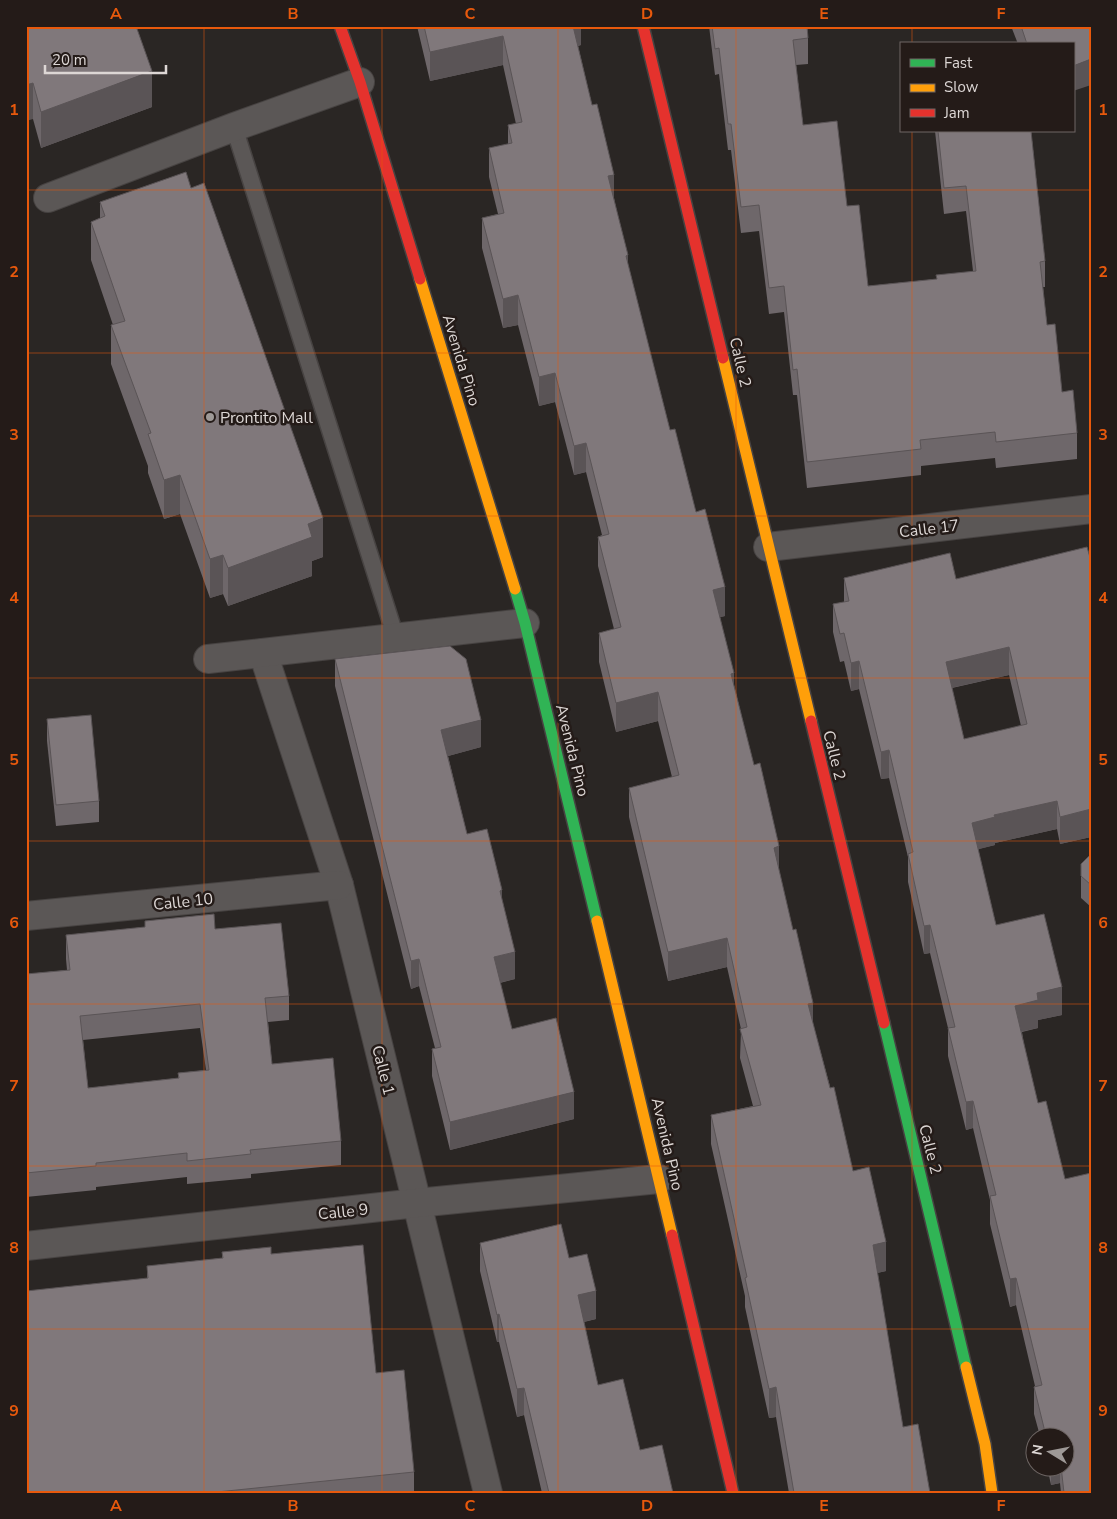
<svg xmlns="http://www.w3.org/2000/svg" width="1117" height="1519" font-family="'Nunito Sans',sans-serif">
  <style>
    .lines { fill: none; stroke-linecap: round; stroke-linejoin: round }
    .lane-casing { stroke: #474342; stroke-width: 19 }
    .street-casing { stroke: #474342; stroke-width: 30 }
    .fast-casing { stroke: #474342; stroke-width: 14 }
    .slow-casing { stroke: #474342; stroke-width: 14 }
    .jam-casing { stroke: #474342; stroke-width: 14 }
    .lane { stroke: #5b5756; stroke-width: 16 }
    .street { stroke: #5b5756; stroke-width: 28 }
    .fast { stroke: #30b455; stroke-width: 11 }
    .slow { stroke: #ff9f0a; stroke-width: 11 }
    .jam { stroke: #e5322d; stroke-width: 11 }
    .wall { fill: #6e676a; fill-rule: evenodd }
    .shaded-wall { fill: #5a5456 }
    .building { fill: #80787b; stroke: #5a5456; fill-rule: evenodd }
    .grid { fill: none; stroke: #e8590c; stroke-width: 1; stroke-opacity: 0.55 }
    .poi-dot { fill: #9e9997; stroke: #241b18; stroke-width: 2 }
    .labels { text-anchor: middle; stroke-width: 5; stroke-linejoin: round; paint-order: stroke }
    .street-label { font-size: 16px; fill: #ddd7d5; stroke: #241b18 }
    .poi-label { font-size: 16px; fill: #ddd7d5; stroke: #241b18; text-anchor: start }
    .neatline { fill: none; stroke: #e8590c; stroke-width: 2 }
    .grid-label { font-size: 16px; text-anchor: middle; font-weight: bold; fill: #e8590c }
  </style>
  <rect width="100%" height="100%" fill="#2a2624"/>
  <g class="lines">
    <!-- lane casing -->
    <g class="lane-casing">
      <polyline id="lane" points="234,127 396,638"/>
    </g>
    <!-- street casing -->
    <g class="street-casing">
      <g id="street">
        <polyline points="48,198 234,127 360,82"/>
        <polyline points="768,547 1091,509"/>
        <polyline points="263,653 339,885 488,1493"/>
        <polyline points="208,659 525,623"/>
        <polyline points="26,916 339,885"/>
        <polyline points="26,1246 417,1203 659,1179"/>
      </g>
    </g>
    <!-- fast casing -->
    <g class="fast-casing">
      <g id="fast">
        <polyline points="515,589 525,623 597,921"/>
        <polyline points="884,1023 966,1367"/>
      </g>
    </g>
    <!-- slow casing -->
    <g class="slow-casing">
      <g id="slow">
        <polyline points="420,279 515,589"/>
        <polyline points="723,358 811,721"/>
        <polyline points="597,921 672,1235"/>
        <polyline points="966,1367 985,1444 992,1493"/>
      </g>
    </g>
    <!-- jam casing -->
    <g class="jam-casing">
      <g id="jam">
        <polyline points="340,26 360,82 420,279"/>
        <polyline points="643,26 723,358"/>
        <polyline points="811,721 884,1023"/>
        <polyline points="672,1235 733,1493"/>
      </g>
    </g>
    <!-- lane -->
    <use href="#lane" class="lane"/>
    <!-- street -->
    <use href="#street" class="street"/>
    <!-- fast -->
    <use href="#fast" class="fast"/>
    <!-- slow -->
    <use href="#slow" class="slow"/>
    <!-- jam -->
    <use href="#jam" class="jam"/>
  </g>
  <!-- wall -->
  <g class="wall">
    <polygon points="26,26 152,107 41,148 33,119"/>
    <polygon points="417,26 581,26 581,45 578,46 614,198 628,266 670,430 696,512 725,616 720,617 734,685 779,872 813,1024 853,1171 886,1271 877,1273 903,1427 930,1493 789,1493 776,1417 769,1418 745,1307 745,1296 711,1144 711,1115 753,1106 740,1058 741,1029 727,967 668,981 629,817 629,788 672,777 658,721 616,732 599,662 599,633 614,629 598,566 598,537 602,535 586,472 574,475 555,402 539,406 518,325 503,328 482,248 482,218 498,214 489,177 489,148 508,144 508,125 516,124 503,65 430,81"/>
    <polygon points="709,26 807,26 808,38 808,64 796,65 803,125 847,206 868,286 936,279 973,271 966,211 944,214 935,131 1031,131 1045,261 1045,287 1043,287 1047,325 1062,392 1077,433 1077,459 996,468 995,458 921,466 921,475 807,488 797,395 793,395 784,312 769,314 759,231 741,233 731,150 728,150 719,74 715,75"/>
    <polygon points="1011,26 1091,26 1073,44 1018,44"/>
    <polygon points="191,188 323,557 312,561 312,576 228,606 223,594 210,598 180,514 164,519 148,473 148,466 111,364 111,325 113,325 91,260 91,222 100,218 100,202"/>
    <path d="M1091 561V837L1060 844 1057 829 995 843V845L978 849 996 925 1062 1015 1038 1020V1028L1022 1032 1091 1493H1061L1060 1483 1051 1485 1047 1466H1064V1436H1040L1034 1414V1387L1035 1386 1016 1305 1010 1307 990 1224V1200L973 1128 966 1130 948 1056V1028L930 953 924 954 908 882V857L889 778 881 779 859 689 851 691 844 661 840 662 833 632V604L844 602V578L956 579ZM1009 675 1021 726 964 739 952 688Z"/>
    <polygon points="335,659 481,747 448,756 467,834 502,901 515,979 500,983 512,1029 574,1119 450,1150 432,1076 432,1049 435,1048 419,986 411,989 335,686"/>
    <polygon points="47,719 99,801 99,822 56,826 47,741"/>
    <polygon points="1091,854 1091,907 1081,898 1081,864"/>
    <path d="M145 921 215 929 289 996V1020L268 1022 272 1064 341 1141V1165L251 1174V1178L187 1184V1177L96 1187V1190L26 1197V974L67 970 66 959V935L145 927ZM200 1028 206 1070 178 1073V1078L88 1088 83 1040Z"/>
    <polygon points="480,1243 569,1258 596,1319 584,1322 598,1385 640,1450 673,1493 542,1493 524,1415 517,1417 499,1342 497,1342 480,1271"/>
    <polygon points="222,1252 271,1254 376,1373 414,1472 414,1493 26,1493 147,1278 147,1266 222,1258"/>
  </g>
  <!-- shaded-wall -->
  <g class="shaded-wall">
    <polygon points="572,26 581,26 581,45 572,47"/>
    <polygon points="503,36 503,65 430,81 430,52"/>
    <polygon points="1091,59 1091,85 1073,91 1073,66"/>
    <polygon points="152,71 152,107 41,148 41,112"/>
    <polygon points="33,83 33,119 26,121 26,85"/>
    <polygon points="614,175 614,204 608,176"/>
    <polygon points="628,255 628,284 626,256"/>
    <polygon points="518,295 518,325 503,328 503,299"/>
    <polygon points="555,373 555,402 539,406 539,377"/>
    <polygon points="586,443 586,472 574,475 574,446"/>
    <polygon points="180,475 180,514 164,519 164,480"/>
    <polygon points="323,518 323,557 312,561 312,576 228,606 228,568 308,524"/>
    <polygon points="223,555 223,594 210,598 210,559"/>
    <polygon points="725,587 725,616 713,619 713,590"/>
    <polygon points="1009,647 1009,675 946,689 946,662"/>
    <polygon points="859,661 859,689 851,691 851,663"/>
    <polygon points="734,673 734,702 731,674"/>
    <polygon points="658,692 658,721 616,732 616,703"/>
    <polygon points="481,720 481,747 441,758 441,730"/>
    <polygon points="889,750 889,778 881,779 881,752"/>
    <polygon points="1057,801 1057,829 995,843 995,845 972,851 972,823 994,815"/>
    <polygon points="1091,809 1091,837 1060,844 1060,817"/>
    <polygon points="779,846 779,875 774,848"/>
    <polygon points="502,890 502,918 500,891"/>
    <polygon points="930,925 930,953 924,954 924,926"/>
    <polygon points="727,938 727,967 668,981 668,952"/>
    <polygon points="515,952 515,979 494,984 494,957"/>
    <polygon points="419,959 419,986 411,989 411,961"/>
    <polygon points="1062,987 1062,1015 1038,1020 1038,1028 1015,1033 1015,1006 1037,993"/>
    <polygon points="813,1003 813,1032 808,1004"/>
    <polygon points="574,1092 574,1119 450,1150 450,1122"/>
    <polygon points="973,1101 973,1128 966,1130 966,1102"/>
    <polygon points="886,1242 886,1271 873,1274 873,1245"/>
    <polygon points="1016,1278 1016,1305 1010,1307 1010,1279"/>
    <polygon points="596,1291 596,1319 578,1323 578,1295"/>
    <polygon points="499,1314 499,1342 497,1342 497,1315"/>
    <polygon points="776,1387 776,1417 769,1418 769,1389"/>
    <polygon points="524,1388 524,1415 517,1417 517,1389"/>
    <polygon points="1051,1466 1060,1466 1060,1483 1051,1485"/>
  </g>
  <!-- building -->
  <g class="building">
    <polygon points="26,26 136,26 152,71 41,112 33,83 26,85"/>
    <polygon points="424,26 573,26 592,105 597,104 614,175 608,176 628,255 626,256 670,430 675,429 696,512 705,509 725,587 713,590 734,673 731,674 754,765 760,763 779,846 774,848 793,930 796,929 813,1003 808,1004 830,1088 834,1087 853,1171 869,1167 886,1242 873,1245 903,1427 918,1424 930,1493 794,1493 776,1387 769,1389 745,1278 747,1277 711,1115 761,1105 740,1029 747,1027 727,938 668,952 629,788 679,775 658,692 616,703 599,633 621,627 598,537 609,534 586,443 574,446 555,373 539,377 518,295 503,299 482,218 504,213 489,148 512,143 508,125 522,122 503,36 430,52"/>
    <polygon points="712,26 807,26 808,38 793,40 803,125 837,121 847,206 859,205 868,286 937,279 936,275 976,271 966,186 944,188 938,131 1031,131 1045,261 1040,262 1047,325 1055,324 1062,392 1073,390 1077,433 996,442 995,432 920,440 921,449 807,462 797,369 793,370 784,286 769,288 759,205 741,207 731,124 728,124 719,48 715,49"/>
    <polygon points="1021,26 1091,26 1091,59 1073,66 1073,44 1027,44"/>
    <polygon points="186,172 191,188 204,183 323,518 308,524 312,537 228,568 223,555 210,559 180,475 164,480 148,434 151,433 111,325 125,321 91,222 105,216 100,202"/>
    <path d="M1087 547 1091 561V809L1060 817 1057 801 994 815 995 817 972 823 996 925 1044 914 1062 987 1037 993 1038 1000 1015 1006 1038 1103 1046 1101 1065 1179 1091 1173V1493H1064L1061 1466H1064V1436H1046L1034 1387 1042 1385 1016 1278 1010 1279 990 1196 996 1195 973 1101 966 1102 948 1028 955 1027 930 925 924 926 908 854 913 852 889 750 881 752 859 661 851 663 844 633 840 634 833 604 849 601 844 578 950 553 956 579ZM1009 647 1027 724 964 739 946 662Z"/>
    <polygon points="450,646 466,659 481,720 441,730 467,834 487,829 502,890 500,891 515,952 494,957 512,1029 556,1018 574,1092 450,1122 432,1049 441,1047 419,959 411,961 335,659"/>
    <polygon points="91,715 99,801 56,805 47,719"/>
    <polygon points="1091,854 1091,885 1081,876 1081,864"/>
    <path d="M214 914 215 929 281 923 289 996 265 998 272 1064 333 1058 341 1141 250 1150 251 1154 187 1161V1153L96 1163V1166L26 1173V974L70 970 66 935 145 927V921ZM200 1004 209 1070 178 1073 179 1078 88 1088 80 1016Z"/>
    <polygon points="561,1224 569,1258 587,1254 596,1291 578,1295 598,1385 623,1379 640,1450 662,1445 673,1493 549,1493 524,1388 517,1389 499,1314 497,1315 480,1243"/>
    <polygon points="363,1245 376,1373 404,1370 414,1472 207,1493 26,1493 26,1291 148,1278 147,1266 223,1258 222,1252 271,1247 271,1254"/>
  </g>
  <!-- grid -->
  <path class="grid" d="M204 26V1493M382 26V1493M558 26V1493M736 26V1493M912 26V44M912 131V1493M26 190H1091M26 353H1091M26 516H1091M26 678H1091M26 841H1091M26 1004H1091M26 1166H1091M26 1329H1091"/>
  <!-- markers -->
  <circle class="poi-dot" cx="210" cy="417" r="5"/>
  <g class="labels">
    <!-- street labels -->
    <g class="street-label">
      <text transform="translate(462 360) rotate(73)" y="6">Avenida Pino</text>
      <text transform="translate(741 362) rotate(77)" y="6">Calle 2</text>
      <text transform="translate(929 528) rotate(-7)" y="6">Calle 17</text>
      <text transform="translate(573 750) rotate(76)" y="6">Avenida Pino</text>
      <text transform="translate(835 755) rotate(76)" y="6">Calle 2</text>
      <text transform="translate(183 901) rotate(-6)" y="6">Calle 10</text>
      <text transform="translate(384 1070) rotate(76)" y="6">Calle 1</text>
      <text transform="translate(668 1144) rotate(77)" y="6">Avenida Pino</text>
      <text transform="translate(931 1149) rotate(76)" y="6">Calle 2</text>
      <text transform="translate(343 1211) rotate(-6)" y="6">Calle 9</text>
    </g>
    <!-- poi labels -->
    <g class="poi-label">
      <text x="220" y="423">Prontito Mall</text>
    </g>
  </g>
  <!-- border -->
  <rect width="1117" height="1519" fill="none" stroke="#241b18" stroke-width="55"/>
  <!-- legend -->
  <rect x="900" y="42" width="175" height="90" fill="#241b18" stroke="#6e6664"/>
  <rect x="910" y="59" width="25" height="8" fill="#30b455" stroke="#6e6664"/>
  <text x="944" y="68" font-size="15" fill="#ddd7d5">Fast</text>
  <rect x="910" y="84" width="25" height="8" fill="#ff9f0a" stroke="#6e6664"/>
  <text x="944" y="92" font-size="15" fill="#ddd7d5">Slow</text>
  <rect x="910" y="109" width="25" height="8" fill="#e5322d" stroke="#6e6664"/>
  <text x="944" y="118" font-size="15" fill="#ddd7d5">Jam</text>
  <!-- north arrow -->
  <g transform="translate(1050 1452) rotate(280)"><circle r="24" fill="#241b18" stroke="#6e6664"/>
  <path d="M0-4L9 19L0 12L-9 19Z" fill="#9e9997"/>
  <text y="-8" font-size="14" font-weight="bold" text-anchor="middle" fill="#ddd7d5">N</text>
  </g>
  <!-- scale -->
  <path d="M45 65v8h121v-8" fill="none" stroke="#ddd7d5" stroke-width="2.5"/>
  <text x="52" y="65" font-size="15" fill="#ddd7d5" stroke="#241b18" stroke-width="4" paint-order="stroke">20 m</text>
  <rect x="28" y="28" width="1062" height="1464" class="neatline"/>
  <g class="grid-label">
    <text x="116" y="19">A</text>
    <text x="293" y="19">B</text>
    <text x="470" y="19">C</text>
    <text x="647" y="19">D</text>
    <text x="824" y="19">E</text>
    <text x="1001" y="19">F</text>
    <text x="14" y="115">1</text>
    <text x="1103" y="115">1</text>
    <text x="14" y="277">2</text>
    <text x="1103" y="277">2</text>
    <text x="14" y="440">3</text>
    <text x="1103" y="440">3</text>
    <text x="14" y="603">4</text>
    <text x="1103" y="603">4</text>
    <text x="14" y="765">5</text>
    <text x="1103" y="765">5</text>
    <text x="14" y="928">6</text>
    <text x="1103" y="928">6</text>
    <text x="14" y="1091">7</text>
    <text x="1103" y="1091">7</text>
    <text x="14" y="1253">8</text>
    <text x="1103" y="1253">8</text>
    <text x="14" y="1416">9</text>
    <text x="1103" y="1416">9</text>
    <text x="116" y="1511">A</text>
    <text x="293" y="1511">B</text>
    <text x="470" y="1511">C</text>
    <text x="647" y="1511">D</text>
    <text x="824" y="1511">E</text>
    <text x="1001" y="1511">F</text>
  </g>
</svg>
